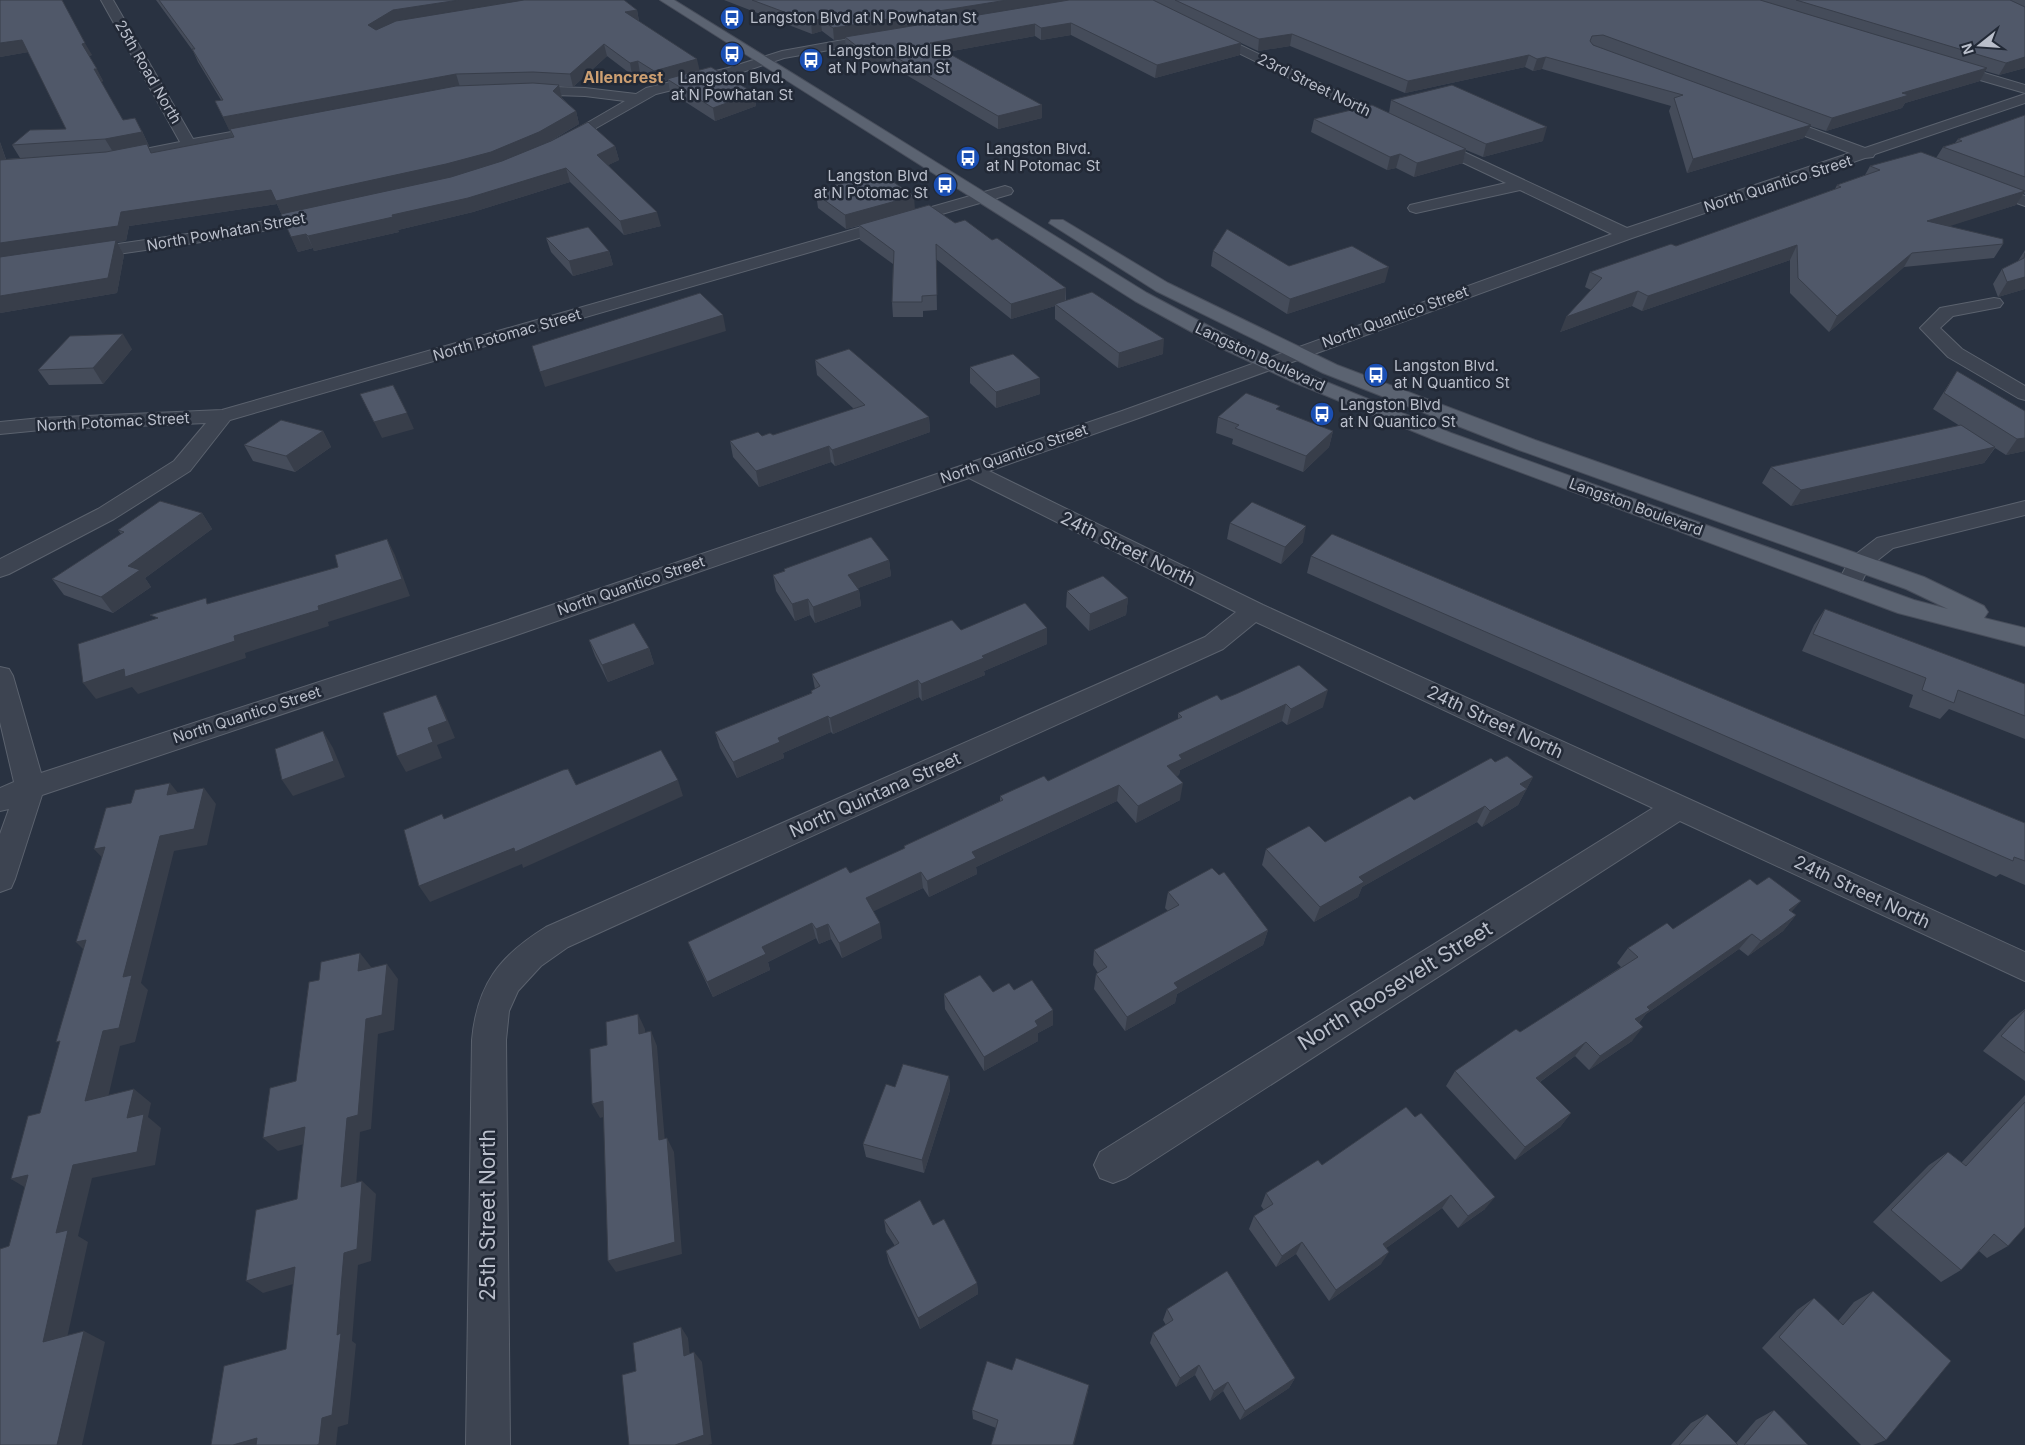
<svg xmlns="http://www.w3.org/2000/svg" width="2025" height="1445" font-family="Inter,sans-serif">
  <style>
    .lines { fill: none; stroke-linecap: round; stroke-linejoin: round }
    .minor-casing { stroke: #5b626e; stroke-width: 2 }
    .primary-casing { stroke: #474d5a; stroke-width: 2 }
    .minor { fill: #3d4451; fill-rule: evenodd }
    .primary { fill: #5b6371; fill-rule: evenodd }
    .wall { fill: #454c5a }
    .shaded-wall { fill: #383e4a }
    .building { fill: #505869; stroke: #383e4a }
    .labels { text-anchor: middle; stroke-width: 5; stroke-linejoin: round; paint-order: stroke }
    .far-poi-label { font-size: 15px; fill: #babfcb; stroke: #222936; text-anchor: start }
    .far-street-label { font-size: 15px; fill: #babfcb; stroke: #222936 }
    .far-neighbourhood-label { font-size: 16px; font-weight: bold; fill: #cea072; stroke: #222936 }
    .street-label { font-size: 18px; fill: #babfcb; stroke: #222936 }
    .near-street-label { font-size: 21px; fill: #babfcb; stroke: #222936 }
  </style>
  <rect width="100%" height="100%" fill="#293241"/>
  <g class="lines">
    <!-- minor casing -->
    <g class="minor-casing">
      <g id="minor">
        <polygon points="101,0 113,0 193,139 269,125 274,126 276,129 274,132 115,164 110,162 107,159 110,156 180,142"/>
        <polygon points="1131,0 1146,0 1397,120 1399,123 1392,127 1387,126"/>
        <polygon points="882,33 886,34 888,37 886,40 784,58 737,74 656,94 561,148 556,147 554,144 556,141 625,101 585,96 524,94 517,90 524,86 585,88 636,94 646,88 728,68 782,51"/>
        <polygon points="1947,62 2025,85 2025,93 1942,69 1940,66"/>
        <path d="M2025 94V103L1875 154 1873 157 1865 158 1632 238 1136 419 989 471 1263 605 2025 952V981L1680 821 1126 1178 1113 1183 1100 1178 1094 1165 1100 1152 1653 808 1256 622 1223 649 568 947 541 966 518 991 509 1011 506 1040 510 1445H466L472 1040C477 985 499 956 546 927L1205 637 1236 612 969 478 508 638 42 795 15 879 11 888 0 892V834L9 809 0 811V788L14 782 0 722V667L9 669 13 676 41 773 490 626 1122 411 1612 234 1520 190 1416 213 1410 211 1408 208 1410 205 1506 183 1426 145 1424 142 1426 139H1436L1627 228 1850 153 1768 122 1766 119 1768 116H1778L1865 148Z"/>
        <polygon points="1984,181 2025,196 2025,206 1978,189 1976,186"/>
        <polygon points="1005,186 1011,188 1013,191 1011,194 230,420 190,471 114,519 9,574 0,577 0,559 98,509 174,461 206,423 41,430 0,434 0,422 41,418 222,410"/>
        <polygon points="322,210 328,212 330,215 328,218 222,239 83,259 77,258 74,254 77,250 83,249 222,229"/>
        <polygon points="1994,298 2000,299 2003,303 2000,307 1953,316 1940,328 1962,349 2025,386 2025,400 2018,398 1948,357 1920,328 1940,308"/>
        <polygon points="2025,501 2025,515 1893,548 1869,567 1857,591 1848,593 1839,591 1836,585 1851,558 1877,538"/>
      </g>
    </g>
    <!-- primary casing -->
    <g class="primary-casing">
      <polygon id="primary" points="660,0 674,0 1147,293 1237,341 1307,374 1451,433 1914,600 1948,609 1906,589 1519,450 1323,373 1156,291 1049,223 1051,220 1063,220 1168,283 1337,365 1535,440 1924,577 1984,606 1988,612 1984,618 2025,628 2025,646 1898,613 1437,441 1293,382 1223,349 1135,301"/>
    </g>
    <!-- minor -->
    <use href="#minor" class="minor"/>
    <!-- primary -->
    <use href="#primary" class="primary"/>
  </g>
  <!-- wall -->
  <g class="wall">
    <polygon points="0,0 92,55 89,56 103,81 101,82 123,120 142,131 149,146 148,146 152,153 233,137 215,101 221,100 198,62 193,51 156,0 624,0 637,10 639,21 700,71 754,93 756,106 715,121 670,92 668,80 656,83 640,73 632,75 607,56 573,87 559,86 562,98 576,111 579,124 549,142 615,146 619,160 608,165 661,226 624,235 570,182 473,212 398,230 399,232 314,251 313,248 298,252 277,204 129,226 126,241 117,242 124,255 117,293 0,313 0,142 6,159 20,158 12,145 66,129 28,52 0,57"/>
    <polygon points="724,0 2025,0 2025,68 1999,75 1985,71 1980,81 1905,103 1902,108 1826,131 1810,126 1804,138 1687,173 1669,111 1671,106 1542,69 1533,71 1525,67 1405,93 1290,46 1258,51 1241,43 1240,55 1155,78 1071,35 1041,40 1035,36 947,52 1042,118 998,129 886,63 868,66 846,49 845,39 834,40 822,31 812,34"/>
    <polygon points="1391,100 1543,141 1483,157 1466,150 1463,163 1414,177 1396,168 1387,170 1311,132 1314,119 1389,113"/>
    <polygon points="2025,115 2025,194 2023,193 2016,205 1948,226 2003,244 1994,258 1904,267 1829,332 1790,293 1790,260 1642,311 1632,306 1560,332 1591,290 1585,287 1590,272 1676,246 1835,189 1837,185 1865,175 1870,166 1936,158 1943,147 1955,143 1958,139"/>
    <polygon points="835,185 915,209 955,223 992,240 1066,288 1066,300 1163,354 1118,368 1055,319 1055,306 1011,319 936,259 937,310 923,311 923,317 893,317 892,302 893,264 860,240 859,226 846,229 818,208 816,194 836,189"/>
    <polygon points="546,238 609,251 613,265 573,276 551,252"/>
    <polygon points="2025,250 2025,289 1998,297 1993,284 2002,269 2018,261"/>
    <polygon points="1213,251 1289,266 1385,282 1287,314 1211,266"/>
    <polygon points="132,349 103,384 49,385 38,370"/>
    <polygon points="815,360 929,417 930,432 835,466 831,462 759,487 733,457 730,441 762,436 773,435 854,409 817,375"/>
    <polygon points="970,367 1040,394 996,408 970,383"/>
    <polygon points="1957,371 2025,411 2025,451 2006,455 1995,448 1984,463 1791,506 1762,483 1771,467 1960,426 1933,409"/>
    <polygon points="1279,411 1333,431 1329,447 1303,472 1232,444 1233,439 1216,433 1218,417"/>
    <polygon points="323,431 331,447 295,472 253,461 244,445"/>
    <polygon points="202,513 212,529 145,578 151,587 113,613 64,595 52,579 121,534 118,530"/>
    <polygon points="1230,523 1303,542 1281,564 1227,539"/>
    <polygon points="1311,556 1779,722 2025,823 2025,885 2000,874 1996,877 1307,573"/>
    <polygon points="889,560 891,576 858,588 859,590 861,606 815,623 810,615 795,621 776,591 773,575 784,571 784,569"/>
    <polygon points="1067,591 1128,598 1126,615 1089,631 1066,607"/>
    <polygon points="1825,609 2025,684 2025,739 1949,709 1940,719 1909,707 1913,695 1802,651 1814,625"/>
    <polygon points="1047,628 1047,644 984,671 985,675 922,701 919,697 833,734 831,732 783,753 784,758 737,778 720,748 715,732 811,693 811,691 815,689 812,674 961,630"/>
    <polygon points="589,640 649,648 654,664 608,682 595,656"/>
    <polygon points="1221,700 1323,707 1287,725 1282,721 1180,770 1179,775 1176,776 1180,800 1136,823 1117,801 976,867 977,874 929,897 923,888 873,911 882,938 842,958 831,939 819,944 816,938 768,962 770,970 713,997 694,957 688,942 850,873 904,849 904,846 1000,801 1000,796 1048,781 1178,719 1178,713"/>
    <polygon points="1495,762 1533,777 1518,805 1482,827 1477,822 1362,887 1358,897 1314,922 1262,865 1266,849 1325,842"/>
    <polygon points="1168,892 1268,930 1263,945 1177,994 1175,1003 1125,1031 1094,989 1096,974 1098,973 1093,965 1094,950 1168,911 1165,908"/>
    <polygon points="1791,912 1796,915 1783,931 1748,956 1739,949 1646,1014 1639,1023 1632,1041 1589,1070 1575,1056 1540,1082 1571,1113 1560,1127 1515,1160 1446,1086 1455,1071 1520,1032 1621,967 1617,963 1628,948 1673,929"/>
    <polygon points="1014,990 1053,1025 1038,1033 1038,1041 984,1071 945,1009 944,994 993,992"/>
    <polygon points="2025,1009 2025,1081 1983,1051 2010,1020"/>
    <polygon points="949,1076 950,1090 924,1173 866,1157 863,1144 895,1087"/>
    <polygon points="2025,1095 2025,1227 2008,1246 1987,1258 1979,1251 1961,1270 1941,1282 1873,1222 1929,1165 1948,1152 1961,1163"/>
    <polygon points="1406,1107 1485,1209 1458,1228 1442,1208 1386,1248 1381,1264 1329,1301 1296,1254 1276,1267 1249,1229 1254,1216 1264,1210 1261,1206 1266,1193 1322,1165"/>
    <polygon points="884,1220 933,1225 977,1283 978,1294 920,1329 889,1263 886,1251 895,1246 886,1232"/>
    <polygon points="1873,1291 1886,1440 1873,1445 1861,1445 1762,1348 1797,1310 1814,1298 1838,1321 1854,1302"/>
    <polygon points="1167,1309 1295,1378 1289,1388 1240,1420 1223,1391 1210,1401 1195,1375 1176,1387 1150,1343 1153,1333 1166,1325 1163,1320"/>
    <polygon points="1012,1370 1089,1385 1087,1395 996,1428 973,1419 972,1410"/>
    <polygon points="1774,1410 1808,1445 1671,1445 1691,1423 1707,1414 1736,1443 1756,1420"/>
  </g>
  <!-- shaded-wall -->
  <g class="shaded-wall">
    <polygon points="459,0 533,0 372,37 368,25 393,10"/>
    <polygon points="1007,0 1076,0 845,37 845,39 834,40 833,28"/>
    <polygon points="637,10 639,22 625,12"/>
    <polygon points="820,19 822,31 812,34 811,22"/>
    <polygon points="1071,23 1071,35 1041,40 1041,28"/>
    <polygon points="1035,24 1035,36 931,55 930,43"/>
    <polygon points="1292,34 1290,46 1258,51 1259,39"/>
    <polygon points="22,40 29,52 0,57 0,43"/>
    <polygon points="85,43 92,55 88,56 82,44"/>
    <polygon points="1241,43 1240,55 1155,78 1157,65"/>
    <polygon points="604,44 607,56 573,87 570,74"/>
    <polygon points="885,51 886,63 868,66 867,54"/>
    <polygon points="1529,55 1525,67 1405,93 1408,81"/>
    <polygon points="1546,57 1542,69 1533,71 1537,59"/>
    <polygon points="2025,57 2025,68 1999,75 2006,63"/>
    <polygon points="697,59 700,72 656,83 654,71"/>
    <polygon points="638,61 640,73 632,75 630,63"/>
    <polygon points="1987,68 1980,81 1905,103 1902,108 1826,131 1832,118 1902,93"/>
    <polygon points="94,69 97,69 103,81 101,82"/>
    <polygon points="456,74 460,87 229,130 223,117"/>
    <polygon points="559,85 562,98 556,103 553,91"/>
    <polygon points="754,93 756,106 715,121 713,108"/>
    <polygon points="1042,105 1042,118 998,129 998,116"/>
    <polygon points="576,111 579,124 543,145 495,165 451,178 282,216 277,204 129,226 126,241 117,242 124,255 117,293 0,313 0,243 121,212"/>
    <polygon points="135,118 142,131 149,146 148,146 154,158 113,152 105,139"/>
    <polygon points="1811,125 1804,138 1687,173 1693,159"/>
    <polygon points="1547,127 1543,141 1483,157 1486,144"/>
    <polygon points="0,142 6,160 0,161"/>
    <polygon points="615,146 619,160 600,169 597,155"/>
    <polygon points="1466,149 1463,163 1414,177 1417,163"/>
    <polygon points="1400,154 1396,168 1387,170 1390,157"/>
    <polygon points="566,168 570,182 473,212 398,230 399,232 314,251 308,236 392,215"/>
    <polygon points="2025,191 2016,205 1919,236 1927,221"/>
    <polygon points="914,196 915,210 846,229 845,215"/>
    <polygon points="657,212 661,226 624,235 620,221"/>
    <polygon points="306,234 313,248 298,252 291,237"/>
    <polygon points="1797,245 1790,260 1642,311 1648,296"/>
    <polygon points="609,251 613,265 573,276 569,261"/>
    <polygon points="1912,253 1904,267 1829,332 1837,316"/>
    <polygon points="1389,267 1385,282 1287,314 1290,299"/>
    <polygon points="2025,277 2025,289 1998,297 2007,282"/>
    <polygon points="1066,288 1065,303 1055,304 1055,306 1011,319 1011,304"/>
    <polygon points="1638,291 1632,306 1560,332 1566,317"/>
    <polygon points="723,315 726,331 545,387 540,372"/>
    <polygon points="123,334 132,349 103,384 93,368"/>
    <polygon points="1164,339 1163,354 1118,368 1119,353"/>
    <polygon points="1040,378 1040,394 996,408 996,392"/>
    <polygon points="407,413 414,429 382,438 374,422"/>
    <polygon points="929,417 930,432 835,466 832,450"/>
    <polygon points="323,431 331,447 295,472 286,456"/>
    <polygon points="1333,431 1329,447 1303,472 1306,456"/>
    <polygon points="2025,438 2025,451 2006,455 2017,439"/>
    <polygon points="829,446 831,462 759,487 756,471"/>
    <polygon points="1995,447 1984,463 1791,506 1801,490"/>
    <polygon points="202,513 212,529 145,578 151,587 113,613 101,597 128,566"/>
    <polygon points="1306,526 1303,542 1281,564 1285,547"/>
    <polygon points="387,539 395,555 410,596 328,622 329,626 245,653 246,658 138,694 132,687 96,699 83,683 124,669 234,636 318,606"/>
    <polygon points="889,560 891,576 850,591 848,575"/>
    <polygon points="859,590 861,606 815,623 813,607"/>
    <polygon points="1128,598 1126,615 1089,631 1090,614"/>
    <polygon points="808,599 810,615 795,621 792,604"/>
    <polygon points="1047,628 1047,644 984,671 985,675 922,701 921,684 982,656"/>
    <polygon points="649,648 654,664 608,682 602,665"/>
    <polygon points="918,680 919,697 833,734 830,718"/>
    <polygon points="1328,690 1323,707 1287,725 1291,709"/>
    <polygon points="436,695 444,711 455,738 437,745 442,758 406,772 397,756 428,728"/>
    <polygon points="1286,704 1282,721 1180,770 1179,775 1164,782 1167,766 1179,755"/>
    <polygon points="828,716 831,732 783,753 784,758 737,778 733,762 778,738"/>
    <polygon points="323,731 333,748 345,777 293,796 282,780"/>
    <polygon points="1533,777 1518,805 1482,827 1490,811 1520,784"/>
    <polygon points="678,780 683,796 523,868 522,864 430,902 419,886"/>
    <polygon points="170,783 183,799 167,795"/>
    <polygon points="1183,783 1180,800 1136,823 1138,806"/>
    <polygon points="1119,785 1117,801 976,867 977,874 929,897 927,881 972,852"/>
    <polygon points="204,788 216,804 207,845 174,851 141,983 148,990 135,1042 120,1046 104,1115 85,1101 103,1031 123,977 160,836"/>
    <polygon points="1485,806 1477,822 1362,887 1358,897 1314,922 1320,907 1359,877"/>
    <polygon points="105,847 109,865 94,849"/>
    <polygon points="921,872 923,888 868,914 866,898"/>
    <polygon points="1801,901 1787,917 1789,910"/>
    <polygon points="1796,915 1783,931 1748,956 1761,941"/>
    <polygon points="812,923 816,938 768,962 770,970 713,997 707,982 762,947"/>
    <polygon points="880,923 882,938 842,958 839,943"/>
    <polygon points="828,924 831,939 819,944 816,929"/>
    <polygon points="1268,930 1263,945 1177,994 1175,1003 1125,1031 1127,1017 1174,983"/>
    <polygon points="1752,934 1739,949 1646,1014 1638,1024 1635,1019 1647,1007"/>
    <polygon points="86,940 92,958 76,942"/>
    <polygon points="360,953 372,968 358,971"/>
    <polygon points="387,964 398,979 394,1030 378,1034 371,1129 360,1132 355,1200 341,1187 347,1118 366,1019"/>
    <polygon points="1053,1010 1053,1025 1038,1033 1038,1041 984,1071 984,1057 1035,1021"/>
    <polygon points="638,1014 645,1029 646,1048 639,1034"/>
    <polygon points="1643,1027 1632,1041 1589,1070 1600,1056"/>
    <polygon points="651,1031 657,1046 666,1154 659,1140"/>
    <polygon points="1586,1042 1575,1056 1526,1092 1536,1078"/>
    <polygon points="949,1076 950,1090 924,1173 922,1160"/>
    <polygon points="134,1089 151,1103 148,1117 161,1128 155,1165 92,1178 78,1236 88,1242 64,1352 43,1342 56,1233 73,1165 127,1118"/>
    <polygon points="603,1101 611,1115 600,1118 592,1104"/>
    <polygon points="1571,1113 1560,1127 1515,1160 1525,1147"/>
    <polygon points="305,1127 319,1140 278,1151 263,1138"/>
    <polygon points="667,1138 674,1152 682,1254 616,1272 608,1261"/>
    <polygon points="28,1175 31,1191 11,1179"/>
    <polygon points="362,1181 376,1194 371,1261 358,1265 352,1341 356,1344 348,1424 338,1427 336,1445 317,1445 322,1418 344,1253"/>
    <polygon points="1451,1195 1442,1208 1375,1256 1383,1244"/>
    <polygon points="1495,1197 1485,1209 1458,1228 1468,1216"/>
    <polygon points="1302,1242 1296,1254 1276,1267 1282,1256"/>
    <polygon points="1389,1252 1381,1264 1329,1301 1336,1290"/>
    <polygon points="295,1267 310,1279 263,1293 246,1281"/>
    <polygon points="977,1283 978,1294 920,1329 918,1318"/>
    <polygon points="681,1327 688,1338 691,1366 684,1356"/>
    <polygon points="84,1331 105,1342 82,1445 57,1445"/>
    <polygon points="694,1352 702,1362 712,1444 708,1445 675,1445"/>
    <polygon points="1199,1365 1195,1375 1176,1387 1180,1378"/>
    <polygon points="1295,1378 1289,1388 1240,1420 1245,1411"/>
    <polygon points="1228,1382 1223,1391 1210,1401 1214,1391"/>
    <polygon points="1089,1385 1087,1395 1074,1445 1073,1445"/>
    <polygon points="257,1438 272,1445 233,1445"/>
  </g>
  <!-- building -->
  <g class="building">
    <polygon points="0,0 62,0 85,43 82,44 97,69 94,69 123,120 135,118 142,132 105,139 12,145 30,130 66,129 22,40 0,43"/>
    <polygon points="159,0 459,0 393,10 368,25 376,30 396,21 524,0 624,0 637,10 625,12 697,59 654,71 638,61 630,63 604,44 570,74 533,72 456,74 223,117 215,101 223,100 192,49 195,49"/>
    <polygon points="752,0 1007,0 833,28 820,19 811,22"/>
    <polygon points="1069,0 1153,0 1241,43 1157,65 1071,23 1041,28 1035,24 930,43 1042,105 998,116 885,51 867,54 845,37"/>
    <polygon points="1175,0 1760,0 1987,68 1902,93 1909,95 1832,118 1603,35 1592,36 1590,41 1593,45 1811,125 1693,159 1674,98 1683,95 1546,57 1537,59 1529,55 1408,81 1292,34 1259,39"/>
    <polygon points="1796,0 2010,0 2025,7 2025,57 2006,63"/>
    <polygon points="711,67 754,93 713,108 667,79"/>
    <polygon points="533,83 559,85 553,91 576,111 539,132 491,152 446,164 276,201 271,190 121,212 118,226 0,243 0,160 106,152 147,144 151,153 234,137 230,129 456,86"/>
    <polygon points="1452,85 1547,127 1486,144 1391,100"/>
    <polygon points="1372,105 1466,149 1417,163 1400,154 1390,157 1314,119"/>
    <polygon points="2025,115 2025,177 1943,147 1962,141 1958,139"/>
    <polygon points="588,122 615,146 597,155 657,212 620,221 566,168 468,198 392,215 393,217 308,236 306,234 291,237 281,214 451,177 502,161 551,141"/>
    <polygon points="1921,152 2025,191 1927,221 2003,239 2003,244 1912,253 1837,316 1798,278 1797,245 1648,296 1638,291 1566,317 1602,278 1590,272 1671,244 1676,246 1841,187 1837,185 1880,170 1870,166"/>
    <polygon points="880,173 914,196 845,215 816,194 840,188 835,185"/>
    <polygon points="929,205 955,223 965,220 992,240 997,238 1066,288 1011,304 936,244 937,295 922,296 922,302 892,302 894,251 859,225"/>
    <polygon points="588,227 609,251 569,261 546,238"/>
    <polygon points="1227,229 1289,266 1352,246 1389,267 1290,299 1213,251"/>
    <polygon points="116,240 108,278 0,296 0,257"/>
    <polygon points="2025,253 2025,277 2007,282 2002,269 2024,258"/>
    <polygon points="1092,292 1164,339 1119,353 1055,304"/>
    <polygon points="700,293 723,315 540,372 532,346"/>
    <polygon points="123,334 93,368 38,370 70,336"/>
    <polygon points="849,349 929,417 832,450 829,446 756,471 730,441 758,432 762,436 770,433 773,435 865,405 815,360"/>
    <polygon points="1013,354 1040,378 996,392 970,367"/>
    <polygon points="1957,371 2025,411 2025,438 2017,439 1944,393"/>
    <polygon points="393,385 407,413 374,422 360,394"/>
    <polygon points="1246,393 1280,406 1276,409 1333,431 1306,456 1235,428 1239,425 1218,417"/>
    <polygon points="281,420 323,431 286,456 244,445"/>
    <polygon points="1961,425 1995,447 1801,490 1771,467"/>
    <polygon points="160,501 202,513 128,566 140,570 101,597 52,579 124,532 118,530"/>
    <polygon points="1252,502 1306,526 1285,547 1230,523"/>
    <polygon points="1332,534 1779,722 2025,823 2025,861 2014,857 2013,861 1311,556"/>
    <polygon points="871,537 889,560 848,575 859,590 813,607 808,599 792,604 773,575 785,571 784,569"/>
    <polygon points="387,539 402,579 318,606 319,610 234,636 235,641 125,677 124,669 83,683 78,644 158,618 150,615 206,598 207,604 338,567 335,555"/>
    <polygon points="1103,576 1128,598 1090,614 1067,591"/>
    <polygon points="1025,603 1047,628 982,656 984,658 921,684 918,680 830,718 828,716 778,738 780,742 733,762 715,732 812,693 811,691 820,686 812,674 952,620 961,630"/>
    <polygon points="1825,609 2025,684 2025,716 1958,690 1954,703 1922,690 1926,678 1813,634"/>
    <polygon points="634,623 649,648 602,665 589,640"/>
    <polygon points="1299,665 1328,690 1291,709 1286,704 1179,755 1182,759 1167,766 1183,783 1138,806 1119,785 972,852 976,858 927,881 921,872 866,898 880,923 839,943 828,924 816,929 812,923 762,947 766,954 707,982 688,942 846,867 850,873 905,848 904,846 1003,800 1000,796 1044,776 1048,781 1071,770 1182,717 1178,713 1217,695 1221,700 1236,694"/>
    <polygon points="436,695 447,721 428,728 433,742 397,756 383,713"/>
    <polygon points="323,731 334,761 282,780 275,749"/>
    <polygon points="661,750 678,780 515,852 514,848 419,886 404,830 442,814 444,819 563,770 568,769 576,785"/>
    <polygon points="1507,756 1533,777 1520,784 1527,789 1490,811 1485,806 1359,877 1364,882 1320,907 1266,849 1309,826 1325,842 1410,796 1414,800 1491,758 1495,762"/>
    <polygon points="170,783 167,795 204,788 194,829 160,836 123,977 132,975 119,1028 103,1031 85,1101 134,1089 127,1118 144,1114 137,1152 73,1165 56,1233 68,1230 43,1342 84,1331 57,1445 0,1445 0,1249 9,1246 28,1175 11,1179 28,1116 40,1113 60,1041 56,1042 86,940 76,942 105,847 94,849 106,808 131,803 135,790"/>
    <polygon points="1212,868 1219,875 1224,872 1268,930 1174,983 1178,988 1127,1017 1096,974 1107,967 1094,950 1179,905 1168,892"/>
    <polygon points="1769,877 1801,901 1789,910 1796,915 1761,941 1752,934 1647,1007 1650,1010 1635,1019 1643,1027 1600,1056 1586,1042 1536,1078 1571,1113 1525,1147 1455,1071 1516,1029 1520,1032 1638,957 1628,948 1667,923 1673,929 1750,879 1757,885"/>
    <polygon points="360,953 358,971 387,964 382,1015 366,1019 358,1115 347,1118 341,1187 362,1181 357,1249 344,1253 337,1335 341,1333 332,1415 322,1418 319,1444 317,1445 256,1445 257,1438 233,1445 211,1445 224,1366 286,1349 295,1267 246,1281 256,1210 297,1199 305,1127 263,1138 270,1088 296,1081 309,982 319,980 321,962"/>
    <polygon points="980,975 993,992 1009,983 1014,990 1032,980 1053,1010 1035,1021 1038,1026 984,1057 944,994"/>
    <polygon points="2025,1010 2025,1053 2001,1036"/>
    <polygon points="638,1014 639,1034 651,1031 659,1140 667,1138 675,1242 608,1261 603,1101 592,1104 590,1049 607,1045 606,1022"/>
    <polygon points="903,1064 949,1076 922,1160 863,1144 886,1084 895,1087"/>
    <polygon points="2025,1102 2025,1227 2008,1246 1994,1234 1961,1270 1891,1210 1948,1152 1966,1166"/>
    <polygon points="1406,1107 1415,1117 1421,1113 1495,1197 1468,1216 1451,1195 1383,1244 1389,1252 1336,1290 1302,1242 1282,1256 1254,1216 1273,1204 1266,1193 1318,1160 1322,1165"/>
    <polygon points="920,1200 933,1225 944,1219 977,1283 918,1318 886,1251 899,1243 884,1220"/>
    <polygon points="1227,1271 1295,1378 1245,1411 1228,1382 1214,1391 1199,1365 1180,1378 1153,1333 1173,1320 1167,1309"/>
    <polygon points="1873,1291 1951,1361 1886,1440 1779,1337 1814,1298 1843,1325"/>
    <polygon points="681,1327 684,1356 694,1352 704,1435 675,1445 629,1445 622,1375 636,1371 633,1343"/>
    <polygon points="1016,1358 1089,1385 1073,1445 991,1445 998,1420 972,1410 987,1361 1012,1370"/>
    <polygon points="1774,1410 1808,1445 1744,1445"/>
    <polygon points="1707,1414 1738,1445 1679,1445"/>
  </g>
  <!-- icons -->
  <defs>
    <g id="bus-disc" transform="scale(1.25)"><circle r="9.5" fill="#1a4fb4" stroke="#222936"/><path d="M-5-6H5V4H4V6H2V4H-2V6H-4V4H-5ZM-3.5-4V0h7V-4ZM-3.5 1.2v1.5H-2V1.2ZM2 1.2v1.5H3.5V1.2Z" fill="#fff"/></g>
  </defs>
  <g fill-rule="evenodd">
    <use href="#bus-disc" x="732" y="18"/>
    <use href="#bus-disc" x="732" y="54"/>
    <use href="#bus-disc" x="811" y="60"/>
    <use href="#bus-disc" x="968" y="158"/>
    <use href="#bus-disc" x="945" y="185"/>
    <use href="#bus-disc" x="1376" y="375"/>
    <use href="#bus-disc" x="1322" y="414"/>
  </g>
  <g class="labels">
    <!-- far-poi labels -->
    <g class="far-poi-label">
      <text x="750" y="23">Langston Blvd at N Powhatan St</text>
      <text x="828" y="56">Langston Blvd EB<tspan x="828" dy="17">at N Powhatan St</tspan></text>
      <text x="732" y="83" text-anchor="middle">Langston Blvd.<tspan x="732" dy="17">at N Powhatan St</tspan></text>
      <text x="986" y="154">Langston Blvd.<tspan x="986" dy="17">at N Potomac St</tspan></text>
      <text x="928" y="181" text-anchor="end">Langston Blvd<tspan x="928" dy="17">at N Potomac St</tspan></text>
      <text x="1394" y="371">Langston Blvd.<tspan x="1394" dy="17">at N Quantico St</tspan></text>
      <text x="1340" y="410">Langston Blvd<tspan x="1340" dy="17">at N Quantico St</tspan></text>
    </g>
    <!-- far-street labels -->
    <g class="far-street-label">
      <text transform="translate(148 72) rotate(60)" y="5">25th Road North</text>
      <text transform="translate(1314 85) rotate(26)" y="5">23rd Street North</text>
      <text transform="translate(1778 184) rotate(-18)" y="5">North Quantico Street</text>
      <text transform="translate(226 232) rotate(-10)" y="5">North Powhatan Street</text>
      <text transform="translate(1395 317) rotate(-20)" y="5">North Quantico Street</text>
      <text transform="translate(507 335) rotate(-16)" y="5">North Potomac Street</text>
      <text transform="translate(1260 357) rotate(25)" y="5">Langston Boulevard</text>
      <text transform="translate(113 422) rotate(-3)" y="5">North Potomac Street</text>
      <text transform="translate(1014 454) rotate(-19)" y="5">North Quantico Street</text>
      <text transform="translate(1636 507) rotate(20)" y="5">Langston Boulevard</text>
      <text transform="translate(631 586) rotate(-19)" y="5">North Quantico Street</text>
      <text transform="translate(247 715) rotate(-18)" y="5">North Quantico Street</text>
    </g>
    <!-- far-neighbourhood labels -->
    <g class="far-neighbourhood-label">
      <text x="623" y="83">Allencrest</text>
    </g>
    <!-- street labels -->
    <g class="street-label">
      <text transform="translate(1128 549) rotate(26)" y="6">24th Street North</text>
      <text transform="translate(1495 722) rotate(25)" y="6">24th Street North</text>
      <text transform="translate(875 795) rotate(-24)" y="6">North Quintana Street</text>
      <text transform="translate(1862 892) rotate(25)" y="6">24th Street North</text>
    </g>
    <!-- near-street labels -->
    <g class="near-street-label">
      <text transform="translate(1395 986) rotate(-32)" y="7">North Roosevelt Street</text>
      <text transform="translate(488 1215) rotate(-90)" y="7">25th Street North</text>
    </g>
  </g>
  <!-- north arrow -->
  <g transform="translate(1980 45) rotate(253)" stroke="#222936" stroke-width="4" paint-order="stroke">
  <path d="M0-4L9 19L0 12L-9 19Z" fill="#babfcb"/>
  <text y="-8" font-size="14" font-weight="bold" text-anchor="middle" fill="#babfcb">N</text>
  </g>
</svg>
